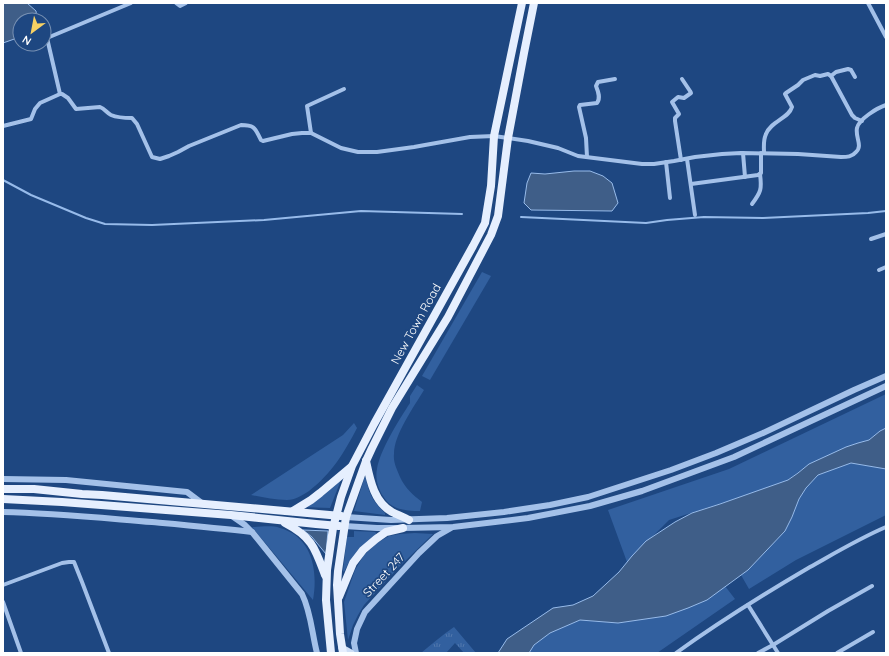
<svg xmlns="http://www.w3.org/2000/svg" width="889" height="656" font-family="Quicksand,sans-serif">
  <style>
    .grass { fill: #32609f }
    .park { fill: url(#park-tufts) }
    .water { fill: #3f5e88; stroke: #97bbea }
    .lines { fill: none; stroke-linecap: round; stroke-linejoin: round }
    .stream { stroke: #97bbea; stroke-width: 2 }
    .minor { stroke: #a4c1e9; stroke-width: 4 }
    .tertiary { stroke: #a4c1e9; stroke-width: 6 }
    .secondary { stroke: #cedff7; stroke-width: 7 }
    .primary { stroke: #e6effe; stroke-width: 8 }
    .labels { text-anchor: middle; stroke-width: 3.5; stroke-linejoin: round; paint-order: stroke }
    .street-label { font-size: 12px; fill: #fff; stroke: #1e4781 }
  </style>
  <defs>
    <pattern id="park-tufts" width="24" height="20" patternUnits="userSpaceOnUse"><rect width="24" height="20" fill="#32609f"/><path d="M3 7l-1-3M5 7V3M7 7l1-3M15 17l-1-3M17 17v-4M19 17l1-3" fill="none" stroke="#5178ad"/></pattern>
  </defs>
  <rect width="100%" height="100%" fill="#1e4781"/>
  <!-- grass -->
  <g class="grass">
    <polygon points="482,272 491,276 430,380 422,376"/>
    <path d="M417 385 424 390C414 407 394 434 394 454 393 462 397 470 400 477 405 488 413 495 422 502L420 511C406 511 391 510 383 496 378 488 375 478 377 469 380 450 399 420 410 403V396Z"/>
    <polygon points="886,394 886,428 880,431 869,440 828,456 809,464 788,480 747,495 669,520 627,562 608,510 729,469"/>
    <path d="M354 423 357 428C344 453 332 473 309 491 303 495 295 500 287 500 275 500 262 497 251 495L343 435Z"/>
    <polygon points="851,463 886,469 886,515 796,560 749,589 741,575 761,556 785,531 792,517 799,499 806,488 818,475"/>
    <path d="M365 476C370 495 371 499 385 513V515L354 511Z"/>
    <polygon points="341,480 330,508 302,507"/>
    <path d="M252 527C261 527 272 525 280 528 313 537 318 572 313 600Z"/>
    <polygon points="354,531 375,532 376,533 376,535 357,551 349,562 344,572 343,571 347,537 354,537"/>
    <polygon points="415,533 433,534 400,566 364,605 358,615 353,625 348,640 344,602 355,570 364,555 377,543 389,536 400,534"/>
    <polygon points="725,586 735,599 657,653 529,653 534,645 550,633 580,620 618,623 666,616"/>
  </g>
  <!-- park -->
  <path class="park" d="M454 627 476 653H464L455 643 446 653H421C432 644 442 635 454 627Z"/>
  <!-- water -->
  <g class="water">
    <polygon points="3,3 27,3 36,11 37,20 20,20 20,37 3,43"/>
    <polygon points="574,171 590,171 603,176 612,183 618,203 612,211 531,210 524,203 527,183 531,173 545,174"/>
    <polygon points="886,428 886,469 851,463 818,475 806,488 799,499 792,517 785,531 748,570 707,600 688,608 666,616 618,623 580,620 550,633 534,645 529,653 498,653 507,639 553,608 573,605 593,596 619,572 632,556 646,541 675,522 692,513 720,504 788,480 798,473 809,464 846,447 858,443 869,440 880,431"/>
    <polygon points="303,530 328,531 326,554 312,537"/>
  </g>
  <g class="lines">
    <!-- stream -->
    <g class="stream">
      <polyline points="3,180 31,195 86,218 105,224 152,225 264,220 361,211 462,214"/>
      <polyline points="521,217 646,223 667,220 704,217 763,218 868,213 886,211"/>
    </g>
    <!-- minor -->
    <g class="minor">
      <polyline points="176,3 180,6 186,3"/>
      <polyline points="868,3 886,37"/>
      <polyline points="855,77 851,70 848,69 836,72 831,76 852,115 855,118 862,121"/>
      <polyline points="60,94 47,38 131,3"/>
      <path d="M3 126 31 119 35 109 40 103 60 94H62L68 98 76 109 100 107C105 109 107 113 111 115 118 118 126 118 132 118L137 124 152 157 160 159 169 156 178 152 189 146 241 125C256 125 255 129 261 140L263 141 292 134 302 133H311L341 148 358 152H377L414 147 425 145 470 137 494 136 508 138 528 141 558 148 578 156 642 164H654L674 161 695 157 722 154 741 153 798 154 841 157C847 157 852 157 856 152 863 146 855 137 857 128 859 119 877 108 886 105"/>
      <polyline points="311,133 307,106 344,89"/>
      <polyline points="743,153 745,177"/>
      <path d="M764 153C764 147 763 140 766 134 771 121 789 118 792 107L785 94 786 93 798 85 803 80 815 75 820 76 828 74 831 76"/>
      <path d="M587 157 586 138 579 107 580 105 597 103C601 98 598 91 596 86L598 82 615 79"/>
      <polyline points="687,159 695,215"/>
      <polyline points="681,160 675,121 675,118 679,114 672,102 678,97 684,98 691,93 690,91 682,79"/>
      <polyline points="666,162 670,198"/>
      <polyline points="691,184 758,175 761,173 761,153"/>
      <path d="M752 204C761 192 762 189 760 174"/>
      <polyline points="871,239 886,234"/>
      <polyline points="879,270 886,267"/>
      <polyline points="3,585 62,563 69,562 74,562 82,582 109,653"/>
      <polyline points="3,602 21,653"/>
      <polyline points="748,605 778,653"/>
      <path d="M676 653C719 622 764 594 810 567 835 553 860 538 886 527"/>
      <polyline points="758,653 773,645 828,611 872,586"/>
      <polyline points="837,653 873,632"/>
    </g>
    <!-- tertiary -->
    <g class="tertiary">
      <polyline points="3,479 66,480 187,492 203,504"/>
      <path d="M3 512C53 513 102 518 152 522 185 525 219 528 252 532"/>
      <path d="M232 516 245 525 252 532 302 594C311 612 312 634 317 653"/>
      <polyline points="346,517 391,520 447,518 504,512 550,505 588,497 671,470 716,453 763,433 854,390 886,376"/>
      <polyline points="344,526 377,528 403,528 453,527 528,518 590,506 642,491 734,457 886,386"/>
      <polyline points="356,653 354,643 357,629 365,612 419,553 437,536 451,528"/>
    </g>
    <!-- secondary -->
    <polyline class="secondary" points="342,648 351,653"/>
    <!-- primary -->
    <g class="primary">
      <path d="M366 461C370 480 374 502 392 512 398 515 404 517 409 520"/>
      <polyline points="3,489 34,489 82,494 102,495 341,516"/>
      <polyline points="3,499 62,502 231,515 316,524 339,526"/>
      <polyline points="293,511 311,500 320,493 351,467"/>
      <path d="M285 523C312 537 315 548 325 575"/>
      <polyline points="339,597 353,563 363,550 376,539 386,532 403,528"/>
      <polyline points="331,653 326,600 327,570 333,528 341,497 352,466 374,424 473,246 485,223 491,186 494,136 522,3"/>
      <polyline points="343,653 340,634 337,585 338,571 346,517 366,461 372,448 392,408 448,317 491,235 498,216 508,138 524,53 534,3"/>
    </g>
  </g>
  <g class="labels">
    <!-- street labels -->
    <g class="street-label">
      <text transform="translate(416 324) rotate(-61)" y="4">New Town Road</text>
      <text transform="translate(384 575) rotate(-47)" y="4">Street 247</text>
    </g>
  </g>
  <!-- border -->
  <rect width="889" height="656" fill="none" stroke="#ffffff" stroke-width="8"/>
  <!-- north arrow -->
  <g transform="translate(32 32) rotate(212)"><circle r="19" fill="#1e4781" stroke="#7891b3"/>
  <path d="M0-3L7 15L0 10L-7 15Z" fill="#f7d163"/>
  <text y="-6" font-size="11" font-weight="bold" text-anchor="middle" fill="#ffffff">N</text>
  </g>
</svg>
